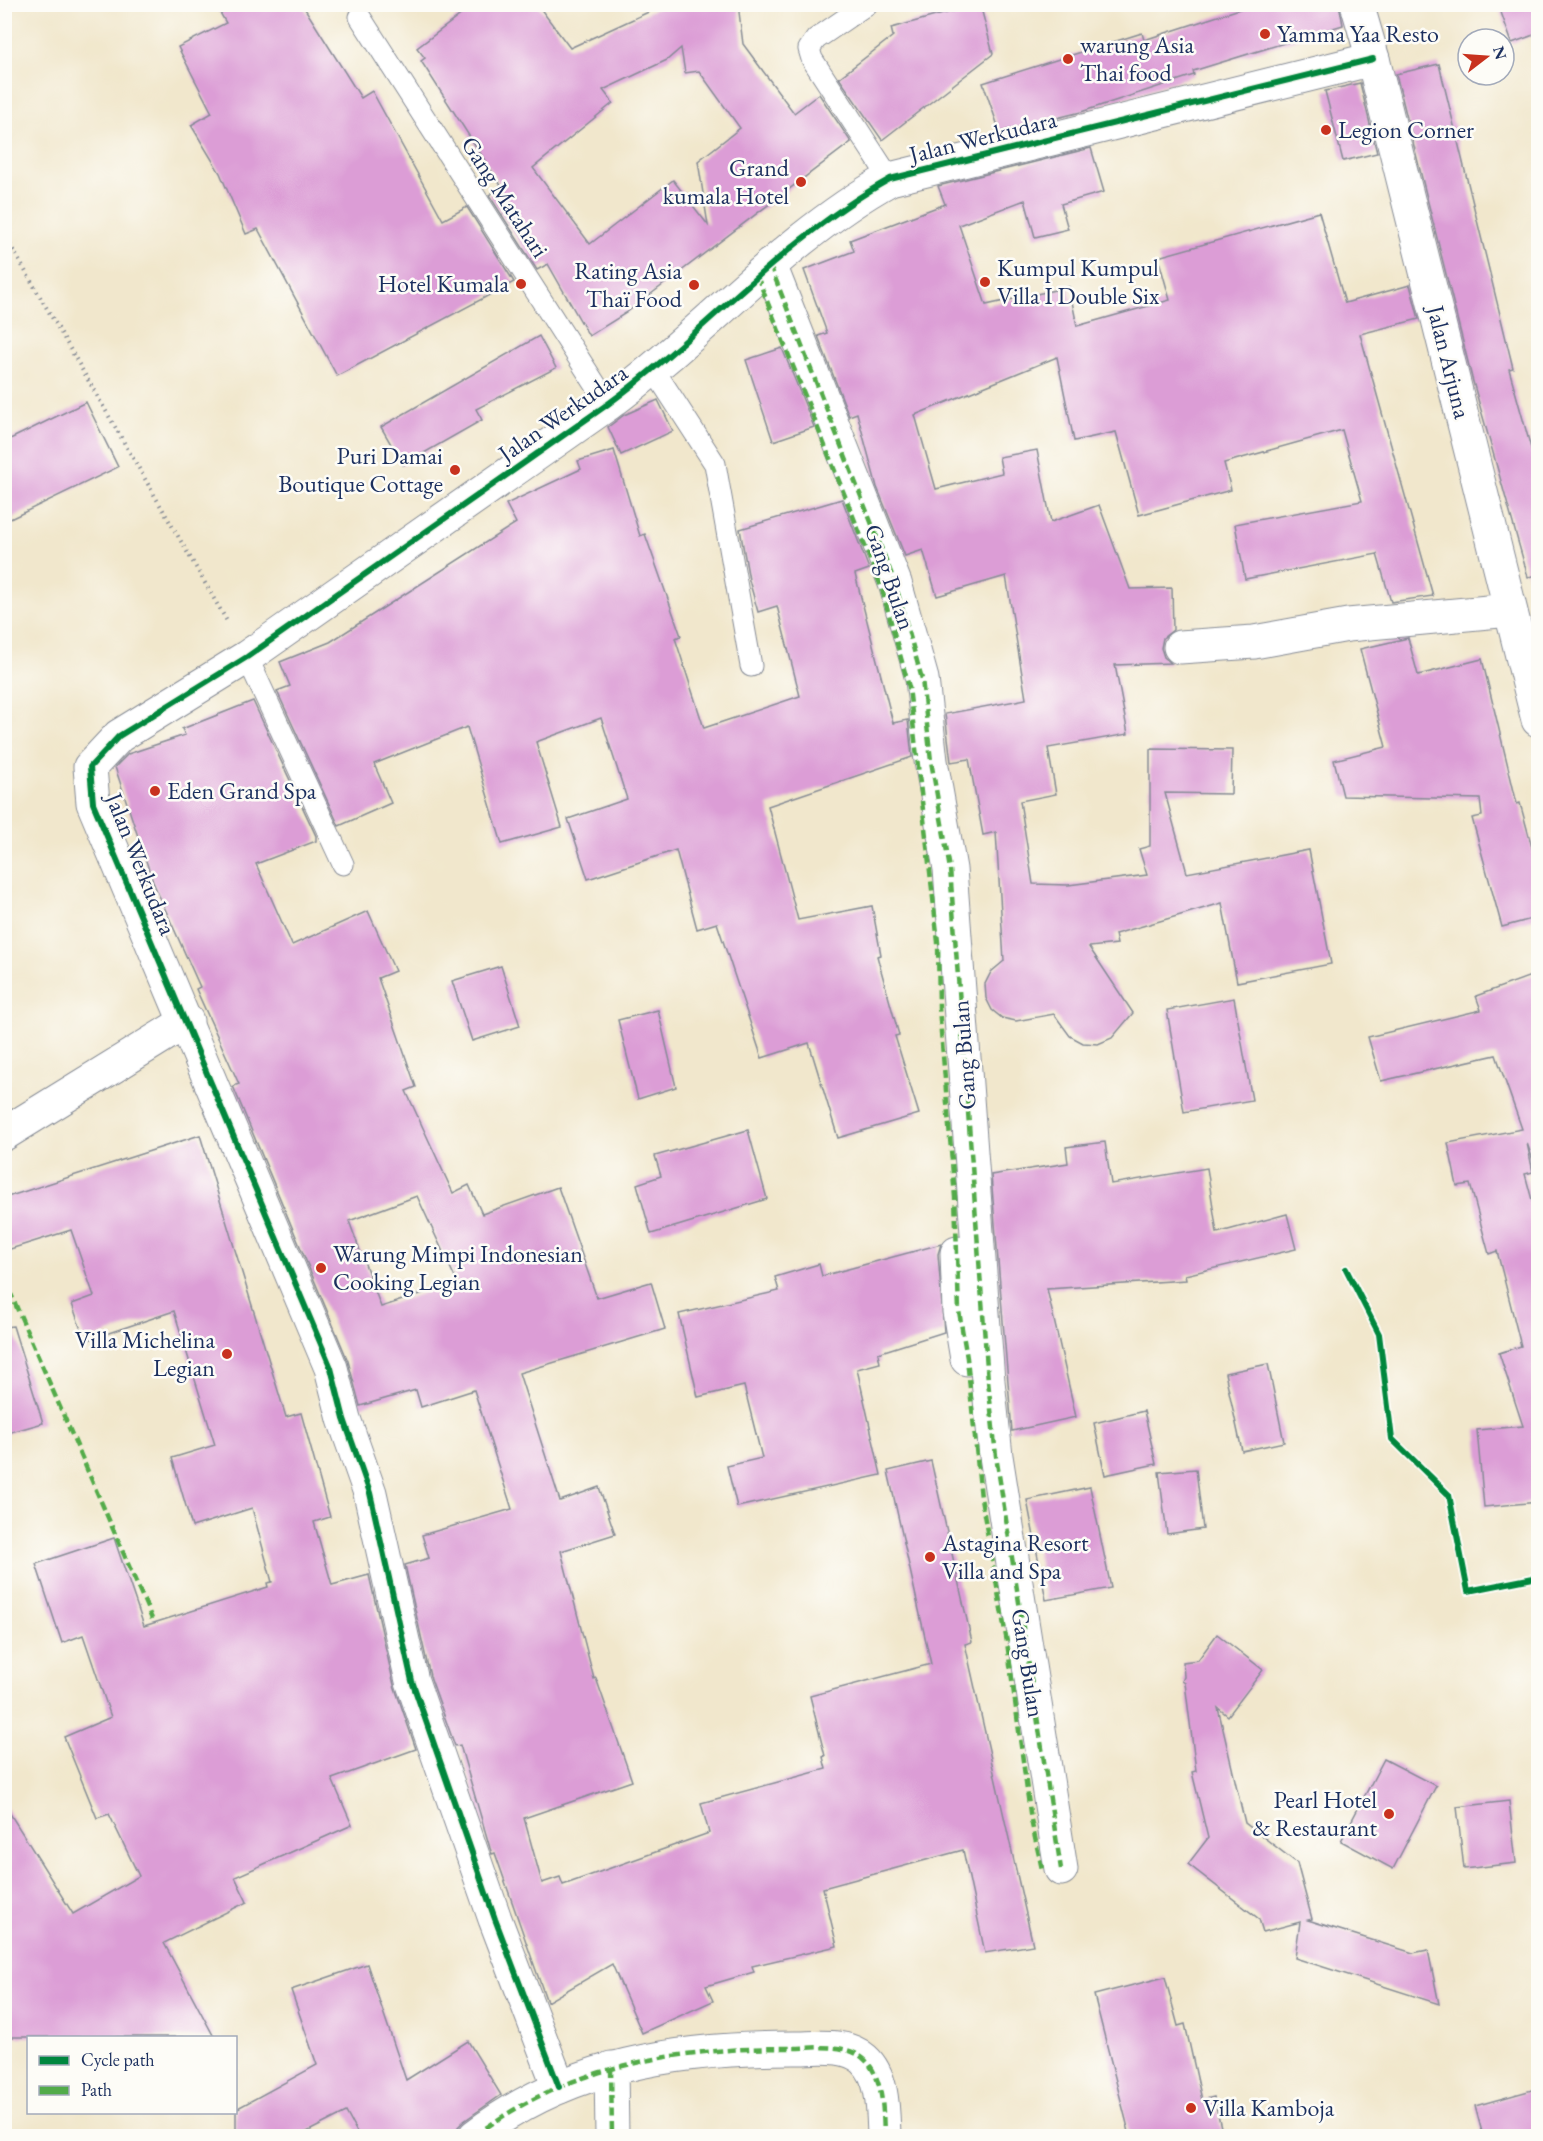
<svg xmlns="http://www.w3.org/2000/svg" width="1543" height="2141" font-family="'EB Garamond',serif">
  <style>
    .building { fill: #dc9dd6; fill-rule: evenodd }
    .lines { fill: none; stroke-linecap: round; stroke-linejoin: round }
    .lane-casing { stroke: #868b95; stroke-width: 23 }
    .street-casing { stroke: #868b95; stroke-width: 35 }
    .path { stroke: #868b95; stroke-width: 4; stroke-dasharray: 1.5 4.5; stroke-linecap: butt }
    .lane { stroke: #fff; stroke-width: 21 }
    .street { stroke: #fff; stroke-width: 33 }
    .quiet { stroke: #52ab49; stroke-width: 4.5; stroke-dasharray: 9 4.5; stroke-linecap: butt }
    .cycleway-casing { stroke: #fdfcf7; stroke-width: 10 }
    .cycleway { stroke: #00873e; stroke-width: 6 }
    .poi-dot { fill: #c8321e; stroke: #fdfcf7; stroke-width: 2 }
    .labels { text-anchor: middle; stroke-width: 5; stroke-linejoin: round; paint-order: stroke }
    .poi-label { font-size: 24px; fill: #1b2f5e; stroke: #fdfcf7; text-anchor: start }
    .street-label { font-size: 24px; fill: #1b2f5e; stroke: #fdfcf7 }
  </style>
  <rect width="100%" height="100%" fill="#fdfcf7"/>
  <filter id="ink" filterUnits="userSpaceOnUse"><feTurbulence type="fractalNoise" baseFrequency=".0167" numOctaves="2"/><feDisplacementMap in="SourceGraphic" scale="12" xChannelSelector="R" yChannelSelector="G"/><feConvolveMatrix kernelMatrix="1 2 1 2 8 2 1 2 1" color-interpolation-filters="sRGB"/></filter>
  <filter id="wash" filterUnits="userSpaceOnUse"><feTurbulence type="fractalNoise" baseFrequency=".008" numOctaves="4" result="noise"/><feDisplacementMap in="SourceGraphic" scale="24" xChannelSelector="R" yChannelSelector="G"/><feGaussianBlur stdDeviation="1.35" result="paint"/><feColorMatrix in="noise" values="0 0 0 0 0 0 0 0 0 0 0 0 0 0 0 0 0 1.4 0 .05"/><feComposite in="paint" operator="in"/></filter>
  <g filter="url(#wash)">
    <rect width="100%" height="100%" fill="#f1e7cc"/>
    <g id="blocks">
      <!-- building -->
      <g class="building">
        <polygon points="215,4 302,4 361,98 372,91 443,220 467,207 514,282 337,376 258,229 246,234 220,173 191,125 212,113 178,47 226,23"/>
        <path d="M475 4H537L570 48 655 9 675 4H738L743 44 794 113 819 94 851 142 626 313 589 336 548 264 537 270 489 195 502 187 421 61 425 58 417 48ZM681 48 685 73 699 71 740 128 698 161 708 225 673 180 590 244 533 168 613 103 603 90 667 60Z"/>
        <polygon points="980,4 993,54 882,140 839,78 893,36 891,28"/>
        <polygon points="1255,4 1339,4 1343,25 1193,71 1194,75 1081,112 1000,132 983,83 1142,33 1144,40"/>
        <polygon points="1498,4 1539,4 1539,33 1512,43"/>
        <polygon points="1439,64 1513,368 1509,369 1539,477 1539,575 1528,577 1472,378 1396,74"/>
        <polygon points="1360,83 1377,153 1343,161 1325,91"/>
        <polygon points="1091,148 1104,192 1061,204 1068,229 1035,237 1025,200 959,225 986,305 1069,287 1077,326 1170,300 1158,257 1319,212 1345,303 1410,285 1419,319 1360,334 1433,596 1391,602 1377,554 1245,579 1235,524 1362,501 1342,430 1224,463 1231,490 1139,515 1116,432 1074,441 1057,357 915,415 936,489 1002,473 999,457 1037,450 1051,522 1099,505 1130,589 1172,588 1173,630 1163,638 1161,648 1164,657 1171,663 1115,665 1128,734 1048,748 1056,794 1020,801 1033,884 1068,885 1147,875 1139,849 1150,846 1150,749 1232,750 1231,794 1165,793 1187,873 1309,850 1331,964 1237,982 1222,903 1115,934 1117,944 1089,947 1133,1013 1112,1038 1098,1044 1083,1043 1070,1036 1054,1014 1016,1021 1002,1018 992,1010 986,998 985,984 991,972 1004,961 996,832 983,835 969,759 951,762 945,714 1026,699 1006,576 937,596 923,550 905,556 877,487 857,413 849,416 818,336 827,333 804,270 854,251 850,240 945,204 938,186"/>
        <polygon points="539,336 556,368 476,409 482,420 403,465 381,427"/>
        <polygon points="782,348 814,427 773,441 746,360"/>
        <polygon points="658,400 673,431 621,455 608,427 624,415"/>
        <polygon points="86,402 118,467 4,522 4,442"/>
        <polygon points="614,450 640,536 645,534 681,636 675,638 704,728 800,696 777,606 758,612 749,580 740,529 842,499 869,569 855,574 893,723 908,720 912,757 768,806 798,920 872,906 881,955 877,956 899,1035 895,1036 919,1114 838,1138 809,1043 762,1058 717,923 697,929 676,850 588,879 568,819 627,799 601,718 536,742 562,827 502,844 467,727 374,764 391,803 339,826 277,691 290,686 280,662 330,642 516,523 506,504 581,469 578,461"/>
        <polygon points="1408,638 1418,675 1482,659 1517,804 1520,803 1539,873 1539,917 1502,927 1472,818 1482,816 1480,799 1343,796 1334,760 1386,747 1360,649"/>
        <path d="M253 701 316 836V841L256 864 292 945 368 911 395 971 378 978 416 1087 406 1091 453 1193 469 1185 482 1214 558 1187 597 1298 651 1282 665 1329 519 1373 560 1501 599 1487 615 1534 561 1551 594 1679 596 1678 632 1781 524 1818 542 1883 560 1877 563 1885 709 1833 701 1803 826 1769 823 1757 825 1756 810 1696 931 1664 888 1471 931 1461 972 1642 965 1644 1033 1945 985 1953 963 1850 823 1888 837 1946 752 1966 754 1972 706 1986 713 2001 642 2033 612 1964 547 2002 495 1853 492 1854 490 1848 460 1745 455 1746 430 1676 405 1565 429 1558 422 1535 512 1509 474 1390 421 1407 416 1390 360 1406 348 1361 233 1086 239 1084 196 989 200 987 153 882 115 767 128 754 185 735 182 729ZM417 1196 457 1282 381 1307 349 1221Z"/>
        <polygon points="501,966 520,1026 472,1041 452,981"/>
        <polygon points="1539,973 1539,1159 1533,1160 1527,1143 1533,1172 1525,1174 1539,1226 1539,1452 1536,1452 1539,1502 1484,1507 1477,1430 1523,1426 1499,1353 1521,1346 1497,1251 1489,1254 1470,1184 1457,1186 1448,1143 1522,1129 1496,1055 1381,1081 1368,1037 1481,1010 1476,996"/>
        <polygon points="1234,998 1252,1100 1184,1112 1167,1010"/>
        <polygon points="658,1010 676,1087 638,1099 618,1020"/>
        <polygon points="748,1130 767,1199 651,1234 637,1184 661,1176 655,1156"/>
        <polygon points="200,1135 286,1417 301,1413 330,1517 314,1522 332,1585 369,1575 394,1685 416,1749 332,1779 352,1825 235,1877 247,1902 164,1943 214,2037 4,2037 4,1804 73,1914 139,1876 109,1814 97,1818 64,1737 111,1717 83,1635 62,1643 36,1564 114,1538 144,1626 268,1587 267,1583 272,1582 252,1508 192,1527 172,1458 215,1445 174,1311 85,1341 72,1304 94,1296 71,1230 4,1251 4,1198"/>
        <polygon points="1105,1142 1111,1184 1207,1168 1217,1233 1287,1214 1296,1249 1185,1275 1186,1280 1047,1289 1076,1417 1012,1431 991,1175 1068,1163 1066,1147"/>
        <polygon points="941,1244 938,1254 944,1332 878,1353 880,1363 857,1369 881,1475 737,1507 727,1466 762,1458 744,1386 698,1397 679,1314 779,1291 775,1277 819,1264 822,1276"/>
        <polygon points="13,1326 43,1423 4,1434 4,1327"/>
        <polygon points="1268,1364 1284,1442 1242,1451 1225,1373"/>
        <polygon points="1144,1411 1156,1464 1105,1475 1094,1423"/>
        <polygon points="1196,1469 1203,1529 1167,1534 1159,1472"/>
        <polygon points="1090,1487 1111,1588 1046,1600 1027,1500"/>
        <polygon points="1217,1634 1263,1670 1228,1716 1218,1708 1245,1823 1297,1863 1312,1919 1308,1920 1413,1953 1428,1950 1439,2004 1295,1958 1300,1922 1263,1932 1259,1919 1188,1864 1208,1838 1192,1772 1196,1771 1185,1683 1182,1681 1184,1677 1183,1662 1198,1660"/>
        <polygon points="1384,1759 1436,1786 1393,1869 1341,1841"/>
        <polygon points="1509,1801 1516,1863 1464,1869 1457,1807"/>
        <polygon points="367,1964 406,2080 468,2041 501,2095 464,2121 458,2127 456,2136 359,2136 346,2112 299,2136 236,2136 236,2109 317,2065 291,1990"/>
        <polygon points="1165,1977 1178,2026 1185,2024 1202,2100 1214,2097 1223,2136 1130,2136 1094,1995"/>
        <polygon points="1539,2088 1539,2136 1483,2136 1475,2106"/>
      </g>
    </g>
  </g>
  <g filter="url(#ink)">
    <use href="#blocks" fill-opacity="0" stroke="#868b95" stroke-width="1.5"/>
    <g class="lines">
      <!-- lane casing -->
      <g class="lane-casing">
        <g id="lane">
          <polyline points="867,4 816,39 809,49 812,59 890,179"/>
          <polyline points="360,17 608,404"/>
          <polyline points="654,370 715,464 751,666"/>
          <polyline points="247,657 343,864"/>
        </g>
      </g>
      <!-- street casing -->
      <g class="street-casing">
        <g id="street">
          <polyline points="1357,4 1373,59 1538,720"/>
          <polyline points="770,265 895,583 922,679 931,761 950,869 988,1381 996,1456 1061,1869"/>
          <polyline points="1180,647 1254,642 1348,625 1510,610"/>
          <polyline points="4,1134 187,1021"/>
          <polyline points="957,1253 959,1311 967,1359"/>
          <polyline points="611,2068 612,2136"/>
          <path d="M559 2087 495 1919 412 1681 370 1493 344 1419 331 1368 93 803 90 767 119 736 247 657 608 404C705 333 784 238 890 179L1373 59"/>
          <path d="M475 2136C569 2064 679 2048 794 2048 817 2048 846 2043 864 2059 884 2077 883 2112 884 2136"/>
        </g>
      </g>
      <!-- path -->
      <polyline class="path" points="4,234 228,623"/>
      <!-- lane -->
      <use href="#lane" class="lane"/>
      <!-- street -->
      <use href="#street" class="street"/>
      <!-- quiet -->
      <g class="quiet">
        <polyline points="770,265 895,583 922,679 931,761 950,869 988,1381 996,1456 1061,1869"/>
        <polyline points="757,276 881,586 909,687 938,942 939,1008 955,1197 959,1311 967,1358 981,1498 1007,1642 1031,1820 1042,1869"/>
        <polyline points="4,1278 152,1619"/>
        <polyline points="611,2068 612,2136"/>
        <path d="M475 2136C569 2064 679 2048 794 2048 817 2048 846 2043 864 2059 884 2077 883 2112 884 2136"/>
      </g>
      <!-- cycleway casing -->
      <g class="cycleway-casing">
        <g id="cycleway">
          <polyline points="1346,1269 1379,1334 1392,1439 1449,1495 1468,1591 1538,1577"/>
          <path d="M559 2087 495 1919 412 1681 370 1493 344 1419 331 1368 93 803 90 767 119 736 247 657 608 404C705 333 784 238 890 179L1373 59"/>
        </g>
      </g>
      <!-- cycleway -->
      <use href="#cycleway" class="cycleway"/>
    </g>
  </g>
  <!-- markers -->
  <g class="poi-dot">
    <circle cx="1265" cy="34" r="6"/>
    <circle cx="1068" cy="59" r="6"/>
    <circle cx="1326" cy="130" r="6"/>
    <circle cx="801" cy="182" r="6"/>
    <circle cx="985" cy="282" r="6"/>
    <circle cx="521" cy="284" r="6"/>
    <circle cx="694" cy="285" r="6"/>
    <circle cx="455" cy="470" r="6"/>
    <circle cx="155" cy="791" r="6"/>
    <circle cx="321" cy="1268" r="6"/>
    <circle cx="227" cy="1354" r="6"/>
    <circle cx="930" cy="1557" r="6"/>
    <circle cx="1389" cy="1814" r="6"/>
    <circle cx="1191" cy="2108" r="6"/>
  </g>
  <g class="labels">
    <!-- poi labels -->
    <g class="poi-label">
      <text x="1277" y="42">Yamma Yaa Resto</text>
      <text x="1080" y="53">warung Asia<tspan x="1080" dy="28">Thai food</tspan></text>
      <text x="1338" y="138">Legion Corner</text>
      <text x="789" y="176" text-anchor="end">Grand<tspan x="789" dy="28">kumala Hotel</tspan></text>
      <text x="997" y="276">Kumpul Kumpul<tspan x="997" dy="28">Villa I Double Six</tspan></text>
      <text x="682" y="279" text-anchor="end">Rating Asia<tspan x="682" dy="28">Thaï Food</tspan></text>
      <text x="509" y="292" text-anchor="end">Hotel Kumala</text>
      <text x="443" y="464" text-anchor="end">Puri Damai<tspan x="443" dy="28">Boutique Cottage</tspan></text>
      <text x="167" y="799">Eden Grand Spa</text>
      <text x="333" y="1262">Warung Mimpi Indonesian<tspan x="333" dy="28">Cooking Legian</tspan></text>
      <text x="215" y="1348" text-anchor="end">Villa Michelina<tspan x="215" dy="28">Legian</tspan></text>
      <text x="942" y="1551">Astagina Resort<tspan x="942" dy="28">Villa and Spa</tspan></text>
      <text x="1377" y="1808" text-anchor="end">Pearl Hotel<tspan x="1377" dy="28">&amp; Restaurant</tspan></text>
      <text x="1203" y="2116">Villa Kamboja</text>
    </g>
    <!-- street labels -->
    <g class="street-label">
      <text transform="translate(983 137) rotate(-14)" y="8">Jalan Werkudara</text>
      <text transform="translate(505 197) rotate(57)" y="8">Gang Matahari</text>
      <text transform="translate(1449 362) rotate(76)" y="8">Jalan Arjuna</text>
      <text transform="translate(563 413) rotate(-35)" y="8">Jalan Werkudara</text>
      <text transform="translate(890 577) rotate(71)" y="8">Gang Bulan</text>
      <text transform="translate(141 864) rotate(68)" y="8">Jalan Werkudara</text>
      <text transform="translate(964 1055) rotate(-94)" y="8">Gang Bulan</text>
      <text transform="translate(1028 1663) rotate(81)" y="8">Gang Bulan</text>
    </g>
  </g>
  <!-- margin -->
  <rect width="1543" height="2141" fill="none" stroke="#fdfcf7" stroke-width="24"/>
  <!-- legend -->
  <rect x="27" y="2036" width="210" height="78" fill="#fdfcf7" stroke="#a3aaba" stroke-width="1.5"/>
  <rect x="39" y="2056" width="30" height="9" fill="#00873e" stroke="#a3aaba" stroke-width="1.5"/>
  <text x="81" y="2066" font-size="18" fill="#1b2f5e">Cycle path</text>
  <rect x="39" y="2086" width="30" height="9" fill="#52ab49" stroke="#a3aaba" stroke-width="1.5"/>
  <text x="81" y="2096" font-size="18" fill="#1b2f5e">Path</text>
  <!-- north arrow -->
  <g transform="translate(1486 57) rotate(73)"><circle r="28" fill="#fdfcf7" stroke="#a3aaba" stroke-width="1.5"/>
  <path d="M0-4.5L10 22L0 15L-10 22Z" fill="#c8321e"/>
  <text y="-9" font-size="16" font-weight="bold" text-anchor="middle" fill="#1b2f5e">N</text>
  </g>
</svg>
